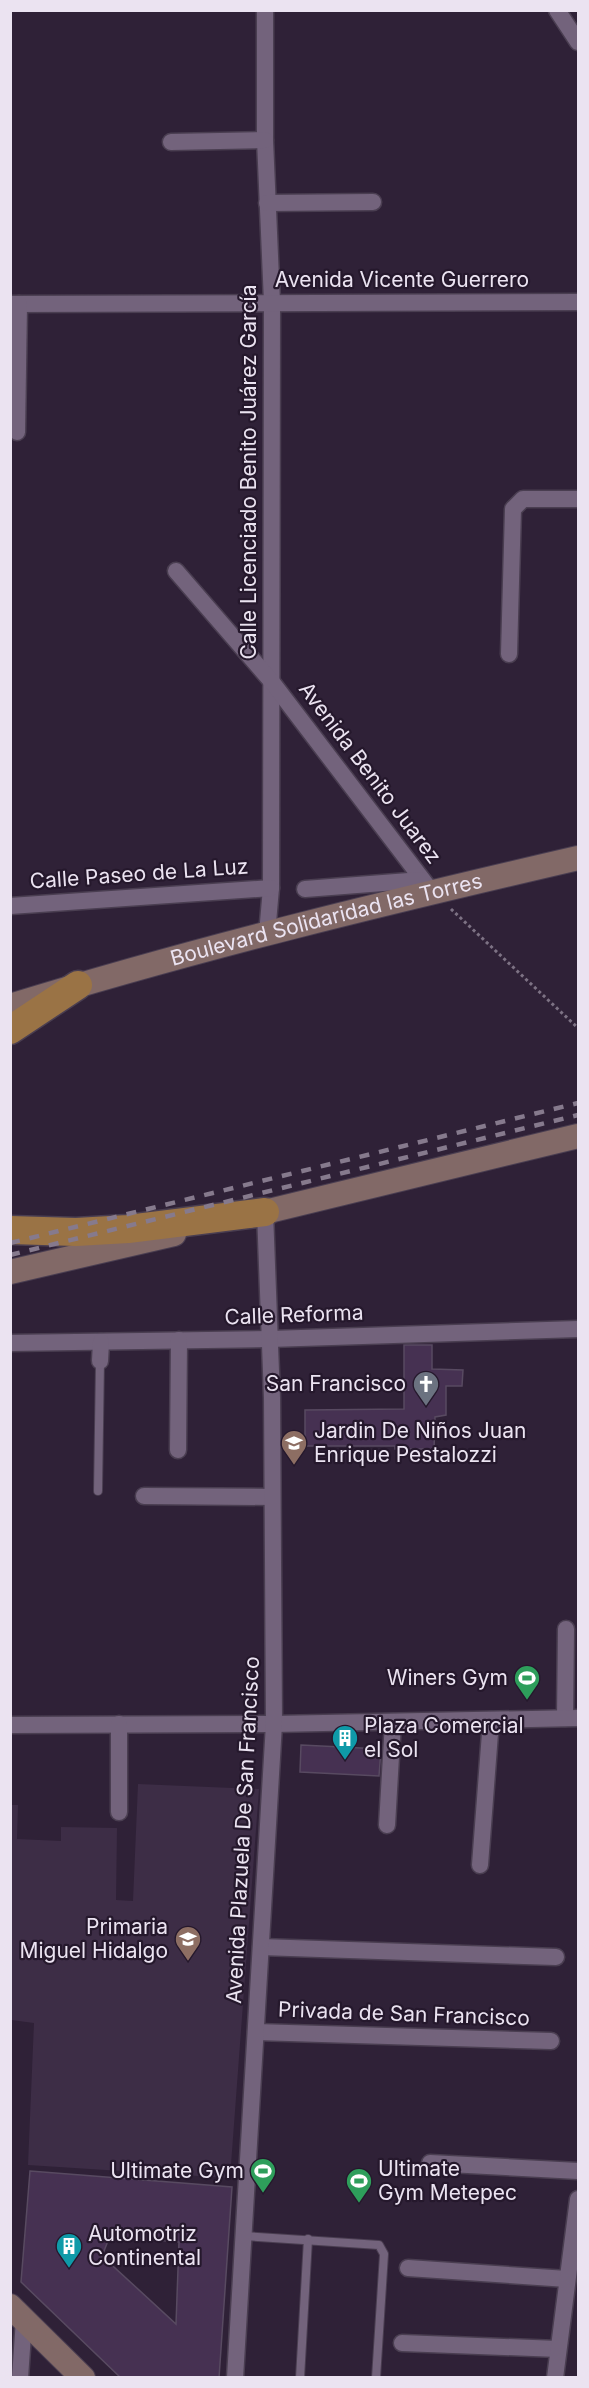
<svg xmlns="http://www.w3.org/2000/svg" width="589" height="2388" font-family="Inter,sans-serif">
  <style>
    .built { fill: #3d2d46 }
    .building { fill: #463152; stroke: #584a61; stroke-width: 1.5; fill-rule: evenodd }
    .lines { fill: none; stroke-linecap: round; stroke-linejoin: round }
    .service-casing { stroke: #4a3e51; stroke-width: 10 }
    .minor-casing { stroke: #4a3e51; stroke-width: 19 }
    .secondary-casing { stroke: #4a3e51; stroke-width: 26 }
    .trunk-casing { stroke: #4a3e51; stroke-width: 31 }
    .path { stroke: #7d7284; stroke-width: 3; stroke-dasharray: 3 3; stroke-linecap: butt }
    .service { stroke: #73637c; stroke-width: 8 }
    .minor { stroke: #73637c; stroke-width: 16 }
    .secondary { stroke: #826967; stroke-width: 24 }
    .trunk { stroke: #9a7345; stroke-width: 28 }
    .rail { stroke: #867a8d; stroke-width: 4.5; stroke-dasharray: 10 10; stroke-linecap: butt }
    .labels { text-anchor: middle; stroke-width: 4.5; stroke-linejoin: round; paint-order: stroke }
    .street-label { font-size: 21px; fill: #ebe3f1; stroke: #25182c }
    .poi-label { font-size: 21px; fill: #ebe3f1; stroke: #25182c; text-anchor: end }
  </style>
  <rect width="100%" height="100%" fill="#2f2137"/>
  <!-- built -->
  <polygon class="built" points="138,1784 259,1789 230,2178 28,2165 34,2023 11,2020 11,1805 18,1805 17,1839 61,1841 61,1827 117,1828 116,1900 133,1901"/>
  <!-- building -->
  <g class="building">
    <polygon points="404,1345 432,1345 432,1369 463,1370 462,1386 446,1386 446,1415 435,1417 434,1449 395,1449 395,1446 305,1446 305,1410 404,1409"/>
    <polygon points="301,1745 381,1749 379,1776 300,1772"/>
    <path d="M30 2171 232 2187 219 2378H121L21 2282ZM110 2236 179 2242 176 2324 102 2256Z"/>
  </g>
  <g class="lines">
    <!-- service casing -->
    <g class="service-casing">
      <g id="service">
        <polyline points="98,1491 100,1361"/>
        <polyline points="244,2236 379,2245 384,2254 376,2378"/>
        <polyline points="300,2378 308,2239"/>
      </g>
    </g>
    <!-- minor casing -->
    <g class="minor-casing">
      <g id="minor">
        <polyline points="265,10 265,140 272,302 271,888 267,934"/>
        <polyline points="557,10 578,42"/>
        <polyline points="171,142 265,140"/>
        <polyline points="267,203 373,202"/>
        <polyline points="10,304 578,302"/>
        <polyline points="17,432 19,304"/>
        <polyline points="176,571 272,682 432,892"/>
        <polyline points="509,654 513,509 523,499 578,499"/>
        <polyline points="305,889 422,880"/>
        <polyline points="10,906 271,888"/>
        <polyline points="10,1343 270,1339 578,1329"/>
        <polyline points="100,1361 101,1342"/>
        <polyline points="178,1450 179,1340"/>
        <polyline points="144,1496 272,1497"/>
        <polyline points="565,1718 566,1629"/>
        <polyline points="10,1725 274,1724 578,1718"/>
        <polyline points="119,1812 119,1724"/>
        <polyline points="387,1825 393,1722"/>
        <polyline points="480,1865 491,1720"/>
        <polyline points="261,1947 556,1957"/>
        <polyline points="256,2032 551,2041"/>
        <polyline points="430,2163 578,2171"/>
        <polyline points="408,2268 567,2279"/>
        <polyline points="402,2343 558,2349"/>
        <polyline points="20,2378 24,2319"/>
        <polyline points="235,2378 274,1724 272,1398 265,1212"/>
        <polyline points="555,2378 578,2199"/>
      </g>
    </g>
    <!-- secondary casing -->
    <g class="secondary-casing">
      <g id="secondary">
        <path id="s1" d="M10 1006C198 948 388 902 578 858"/>
        <polyline points="248,1216 578,1136"/>
        <polyline points="10,1272 174,1234"/>
        <polyline points="10,2306 83,2378"/>
      </g>
    </g>
    <!-- trunk casing -->
    <g class="trunk-casing">
      <g id="trunk">
        <polyline points="10,1030 78,985"/>
        <polyline points="10,1230 76,1232 128,1229 265,1212"/>
      </g>
    </g>
    <!-- path -->
    <polyline class="path" points="451,909 578,1028"/>
    <!-- service -->
    <use href="#service" class="service"/>
    <!-- minor -->
    <use href="#minor" class="minor"/>
    <!-- secondary -->
    <use href="#secondary" class="secondary"/>
    <!-- trunk -->
    <use href="#trunk" class="trunk"/>
    <!-- rail -->
    <g class="rail">
      <polyline points="10,1243 578,1103"/>
      <polyline points="10,1255 578,1115"/>
    </g>
  </g>
  <!-- icons -->
  <defs>
    <g id="church-pin" transform="scale(1.35)"><path d="M0 17L-7.5 6A9.5 9.5 0 1 1 7.5 6Z" fill="#6b7280" stroke="#25182c"/><path d="M-1.2-6h2.4v3.5h3.3v2.4h-3.3V6h-2.4V-.1h-3.3v-2.4h3.3Z" fill="#fff"/></g>
    <g id="school-pin" transform="scale(1.35)"><path d="M0 17L-7.5 6A9.5 9.5 0 1 1 7.5 6Z" fill="#8d6e63" stroke="#25182c"/><path d="M0-5L7-2L0 1L-7-2ZM-4 1L0 2.5L4 1V4Q0 6-4 4Z" fill="#fff"/></g>
    <g id="stadium-pin" transform="scale(1.35)"><path d="M0 17L-7.5 6A9.5 9.5 0 1 1 7.5 6Z" fill="#2e9e5b" stroke="#25182c"/><path d="M0-5a6.5 5 0 1 0 0 10a6.5 5 0 1 0 0-10ZM-3.5-1.8h7v3.6h-7Z" fill="#fff"/></g>
    <g id="building-pin" transform="scale(1.35)"><path d="M0 17L-7.5 6A9.5 9.5 0 1 1 7.5 6Z" fill="#0f9aa8" stroke="#25182c"/><path d="M-4-6H4V6H1V3H-1V6H-4ZM-2.5-4.3h1.7v1.8h-1.7ZM.8-4.3h1.7v1.8H.8ZM-2.5-1h1.7V.8h-1.7ZM.8-1h1.7V.8H.8Z" fill="#fff"/></g>
  </defs>
  <g fill-rule="evenodd">
    <use href="#church-pin" x="426" y="1384"/>
    <use href="#school-pin" x="294" y="1443"/>
    <use href="#stadium-pin" x="527" y="1678"/>
    <use href="#building-pin" x="345" y="1738"/>
    <use href="#school-pin" x="188" y="1939"/>
    <use href="#stadium-pin" x="263" y="2171"/>
    <use href="#stadium-pin" x="359" y="2181"/>
    <use href="#building-pin" x="69" y="2246"/>
  </g>
  <g class="labels">
    <!-- street labels -->
    <g class="street-label">
      <text x="402" y="287">Avenida Vicente Guerrero</text>
      <text transform="translate(249 472) rotate(-90)" y="7">Calle Licenciado Benito Juárez García</text>
      <text transform="translate(370 773) rotate(53)" y="7">Avenida Benito Juarez</text>
      <text transform="translate(139 874) rotate(-4)" y="7">Calle Paseo de La Luz</text>
      <text dy="7" stroke="none"><textPath href="#s1" startOffset="328">Boulevard Solidaridad las Torres</textPath></text>
      <text transform="translate(294 1315) rotate(-2)" y="7">Calle Reforma</text>
      <text transform="translate(243 1830) rotate(-87)" y="7">Avenida Plazuela De San Francisco</text>
      <text transform="translate(404 2014) rotate(2)" y="7">Privada de San Francisco</text>
    </g>
    <!-- poi labels -->
    <g class="poi-label">
      <text x="406" y="1391">San Francisco</text>
      <text x="314" y="1438" text-anchor="start">Jardin De Niños Juan<tspan x="314" dy="24">Enrique Pestalozzi</tspan></text>
      <text x="508" y="1685">Winers Gym</text>
      <text x="364" y="1733" text-anchor="start">Plaza Comercial<tspan x="364" dy="24">el Sol</tspan></text>
      <text x="168" y="1934">Primaria<tspan x="168" dy="24">Miguel Hidalgo</tspan></text>
      <text x="378" y="2176" text-anchor="start">Ultimate<tspan x="378" dy="24">Gym Metepec</tspan></text>
      <text x="244" y="2178">Ultimate Gym</text>
      <text x="88" y="2241" text-anchor="start">Automotriz<tspan x="88" dy="24">Continental</tspan></text>
    </g>
  </g>
  <!-- border -->
  <rect width="589" height="2388" fill="none" stroke="#ebe3f1" stroke-width="24"/>
</svg>
